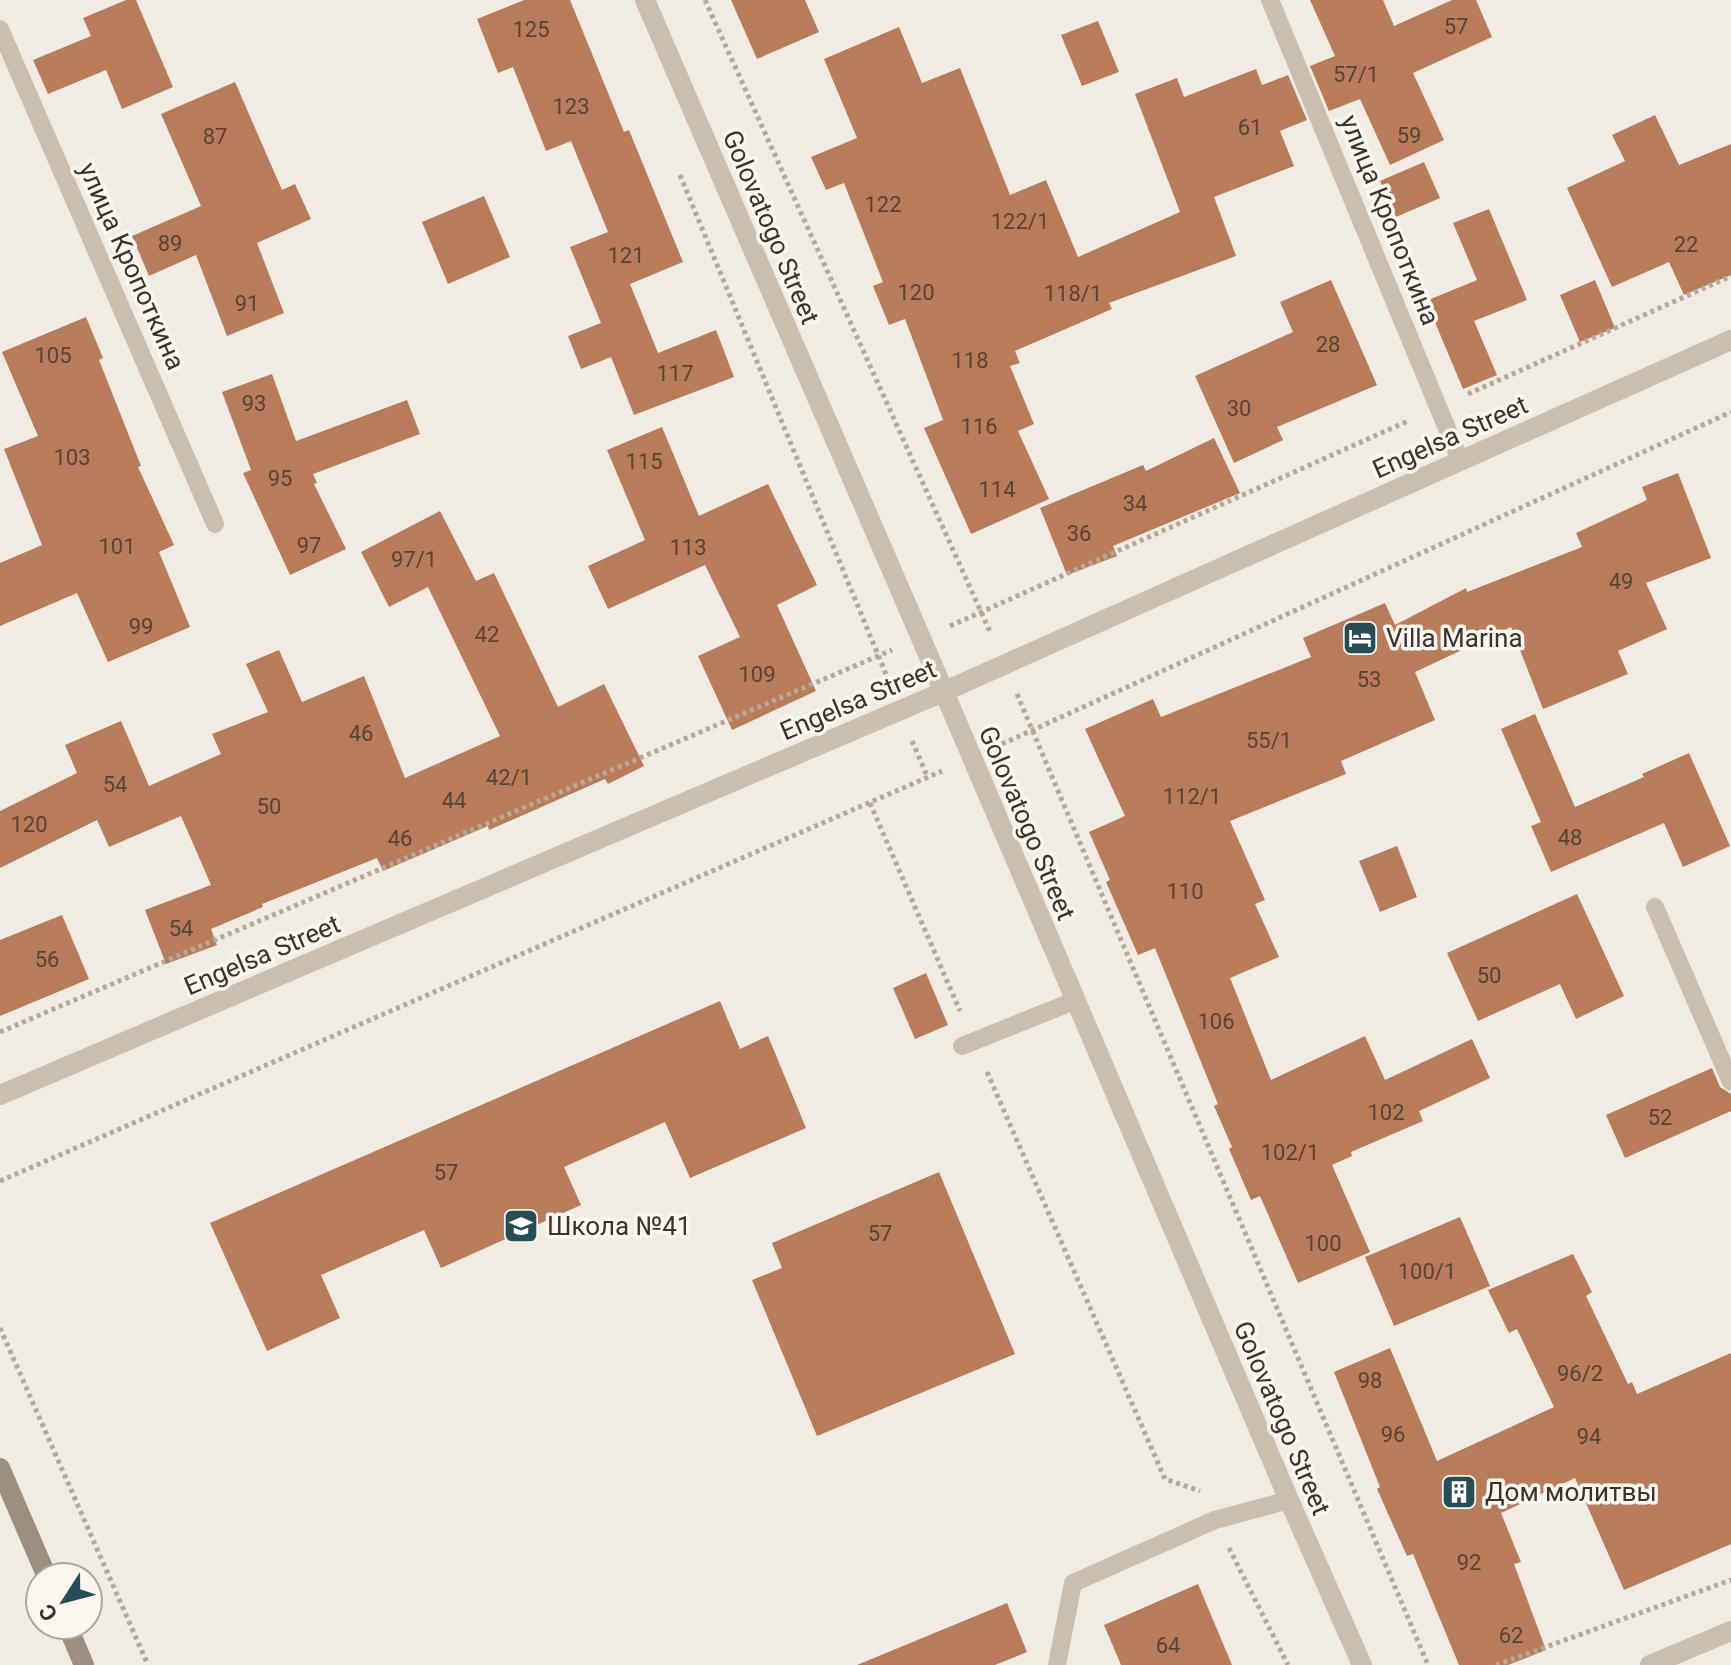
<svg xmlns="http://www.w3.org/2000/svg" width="1731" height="1665" font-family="Roboto,sans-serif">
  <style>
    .building { fill: #b87c5a }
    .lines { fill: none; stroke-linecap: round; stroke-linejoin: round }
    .path { stroke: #b4a99a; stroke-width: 5; stroke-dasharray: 4 4; stroke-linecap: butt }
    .service { stroke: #c9beb0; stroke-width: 18 }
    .minor { stroke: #c9beb0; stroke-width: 20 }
    .secondary { stroke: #9c8e81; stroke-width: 20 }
    .labels { text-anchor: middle; stroke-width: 7; stroke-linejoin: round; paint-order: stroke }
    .number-label { font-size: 22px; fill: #594438 }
    .street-label { font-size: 26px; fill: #39322d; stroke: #f9f6ef }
    .poi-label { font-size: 26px; fill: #39322d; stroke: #f9f6ef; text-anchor: start }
  </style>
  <rect width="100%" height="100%" fill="#f1ece3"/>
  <!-- building -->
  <g class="building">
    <polygon points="126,0 136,0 173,87 122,109 106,70 48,94 33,60 91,36 83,18"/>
    <polygon points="524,0 570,0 624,132 629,130 683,262 630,284 658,353 716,330 734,377 634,415 611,357 581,369 568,336 601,323 570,247 608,232 571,141 546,151 513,67 498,73 477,19"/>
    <polygon points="731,0 805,0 819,32 757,59"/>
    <polygon points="1310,0 1383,0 1394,26 1452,0 1476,0 1492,37 1413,73 1444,140 1390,165 1360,99 1329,111 1310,66 1335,56"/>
    <polygon points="1098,21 1119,72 1082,86 1061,35"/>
    <polygon points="899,27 922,83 960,68 1010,195 1046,180 1078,257 1180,212 1135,94 1177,78 1184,97 1256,69 1262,85 1288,75 1307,120 1280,131 1294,166 1214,197 1236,256 1109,303 1112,309 1015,351 1020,363 1010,366 1034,424 1018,431 1049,499 971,534 924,428 943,420 905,319 889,325 873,286 883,282 844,183 826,190 811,157 857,138 824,59"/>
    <polygon points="235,82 282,190 295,184 311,219 257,243 284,313 227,336 196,255 149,276 132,236 201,206 161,114"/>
    <polygon points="1655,115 1679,165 1731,144 1731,275 1684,295 1669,262 1612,287 1567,188 1625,161 1612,135"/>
    <polygon points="1424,162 1440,198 1396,217 1380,181"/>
    <polygon points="484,196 510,257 448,284 422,222"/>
    <polygon points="1489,209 1527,300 1474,321 1497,375 1463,389 1426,301 1477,280 1453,223"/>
    <polygon points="1331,280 1377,385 1277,427 1283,440 1234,463 1195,376 1293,332 1280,302"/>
    <polygon points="1595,280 1615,328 1580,342 1560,295"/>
    <polygon points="86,317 103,358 99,360 141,466 138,467 174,545 159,552 190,627 108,662 77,593 0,626 0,563 42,545 4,449 38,436 2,352"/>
    <polygon points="272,374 296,441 407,400 420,434 313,474 317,483 314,484 346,549 290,575 243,473 251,470 222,392"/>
    <polygon points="662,427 699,516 768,484 817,585 777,605 816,691 732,730 698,656 740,637 705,565 608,609 588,566 645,540 607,450"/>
    <polygon points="1214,438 1240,493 1113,546 1117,556 1067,575 1040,508 1143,465 1146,471"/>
    <polygon points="1678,473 1711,558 1646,583 1667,629 1618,651 1628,674 1543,709 1511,627 1415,672 1435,720 1341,761 1346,774 1230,821 1265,900 1255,904 1279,957 1230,978 1271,1080 1365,1036 1385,1080 1472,1039 1490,1078 1419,1111 1423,1121 1351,1152 1352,1156 1332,1165 1370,1252 1298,1283 1260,1196 1251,1200 1229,1149 1232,1147 1214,1106 1218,1104 1155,948 1138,955 1106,882 1110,880 1089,832 1125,816 1085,729 1153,699 1161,717 1311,657 1303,638 1385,603 1395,625 1466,588 1467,592 1582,547 1576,533 1647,500 1642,487"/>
    <polygon points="440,511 476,581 494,573 558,707 604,684 644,766 608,784 605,779 489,830 488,826 383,871 377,858 262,904 263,907 211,929 217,945 166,964 145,910 211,885 181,816 109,847 97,820 0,868 0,811 77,773 65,745 121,721 149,786 221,754 212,734 268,712 246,664 279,650 302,702 364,676 405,778 500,736 428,587 389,607 361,552"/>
    <polygon points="1535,714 1575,807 1644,777 1642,774 1689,753 1730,846 1683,867 1664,823 1551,872 1531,826 1541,822 1501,729"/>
    <polygon points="1397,846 1417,897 1380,912 1359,861"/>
    <polygon points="1577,894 1624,996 1576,1019 1560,984 1478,1021 1447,953"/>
    <polygon points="62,915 89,979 0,1016 0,940"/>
    <polygon points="926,973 948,1025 915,1039 893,988"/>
    <polygon points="720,1001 740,1049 768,1036 806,1128 690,1178 665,1122 564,1167 581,1205 441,1268 424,1230 321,1275 340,1318 267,1351 210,1223"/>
    <polygon points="1712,1068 1720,1087 1731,1094 1731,1111 1625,1158 1606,1115"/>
    <polygon points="939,1172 1015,1354 817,1436 752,1280 782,1268 772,1243"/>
    <polygon points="1460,1217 1490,1286 1394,1326 1365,1257"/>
    <polygon points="1573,1254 1592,1292 1586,1296 1628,1384 1632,1382 1637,1394 1731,1353 1731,1544 1624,1590 1575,1478 1501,1513 1521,1562 1514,1564 1546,1650 1508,1665 1459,1665 1413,1554 1407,1556 1377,1489 1380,1487 1334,1372 1390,1348 1437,1461 1554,1407 1517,1329 1509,1333 1488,1290"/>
    <polygon points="1198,1584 1232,1665 1121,1665 1104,1625"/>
    <polygon points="1007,1603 1027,1652 995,1665 857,1665"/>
  </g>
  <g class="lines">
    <!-- path -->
    <g class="path">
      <polyline points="705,0 991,634"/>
      <polyline points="680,175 888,679"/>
      <polyline points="1468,394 1731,276"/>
      <polyline points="950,626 1408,421"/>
      <polyline points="1017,694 1428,1665"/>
      <polyline points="912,741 928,778"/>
      <polyline points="1002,744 1731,412"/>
      <polyline points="870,803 960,1011"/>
      <polyline points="0,1032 892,650"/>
      <polyline points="987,1072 1165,1479 1200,1491"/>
      <polyline points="0,1181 942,771"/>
      <polyline points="0,1328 148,1665"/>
      <polyline points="1229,1548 1288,1665"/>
      <polyline points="1496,1665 1731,1580"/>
    </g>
    <!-- service -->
    <g class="service">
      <polyline points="1270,0 1460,460"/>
      <polyline points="0,29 215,524"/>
      <polyline points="1655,907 1731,1082"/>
      <polyline points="962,1046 1074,1001"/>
      <polyline points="1057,1665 1073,1583 1215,1520 1289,1500"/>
    </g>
    <!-- minor -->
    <g class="minor">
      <polyline points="645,0 921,638 1289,1500 1362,1665"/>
      <polyline points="0,1095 943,692 1731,340"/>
      <polyline points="1650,1665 1731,1631"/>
    </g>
    <!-- secondary -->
    <g class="secondary">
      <polyline points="0,1468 47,1577"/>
      <polyline points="67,1625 84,1665"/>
    </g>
  </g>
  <!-- icons -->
  <defs>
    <g id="hotel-square" transform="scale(1.8)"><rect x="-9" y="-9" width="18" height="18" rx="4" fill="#274d56" stroke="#f9f6ef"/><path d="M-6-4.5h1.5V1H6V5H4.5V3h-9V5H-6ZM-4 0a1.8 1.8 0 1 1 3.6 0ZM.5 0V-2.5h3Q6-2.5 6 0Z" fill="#fff"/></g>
    <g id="school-square" transform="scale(1.8)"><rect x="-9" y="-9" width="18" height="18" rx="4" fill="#274d56" stroke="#f9f6ef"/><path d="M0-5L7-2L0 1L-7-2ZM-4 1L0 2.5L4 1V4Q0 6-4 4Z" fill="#fff"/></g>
    <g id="building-square" transform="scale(1.8)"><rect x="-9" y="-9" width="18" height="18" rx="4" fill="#274d56" stroke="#f9f6ef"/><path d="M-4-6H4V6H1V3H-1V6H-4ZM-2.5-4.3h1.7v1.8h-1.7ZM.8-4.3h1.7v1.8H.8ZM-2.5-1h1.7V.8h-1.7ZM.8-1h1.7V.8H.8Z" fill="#fff"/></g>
  </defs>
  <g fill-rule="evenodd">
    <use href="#hotel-square" x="1360" y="638"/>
    <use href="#school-square" x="521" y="1226"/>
    <use href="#building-square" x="1459" y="1492"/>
  </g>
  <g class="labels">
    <!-- number labels -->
    <g class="number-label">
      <text x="1456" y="34">57</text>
      <text x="531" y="37">125</text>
      <text x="1356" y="82">57/1</text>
      <text x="571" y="114">123</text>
      <text x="1250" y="135">61</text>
      <text x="1409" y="143">59</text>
      <text x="215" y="144">87</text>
      <text x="883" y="212">122</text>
      <text x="1020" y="229">122/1</text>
      <text x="170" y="251">89</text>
      <text x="1686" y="252">22</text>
      <text x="626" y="263">121</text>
      <text x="916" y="300">120</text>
      <text x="1073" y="301">118/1</text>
      <text x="247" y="311">91</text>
      <text x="1328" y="352">28</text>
      <text x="53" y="363">105</text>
      <text x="970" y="368">118</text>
      <text x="675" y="381">117</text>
      <text x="254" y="411">93</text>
      <text x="1239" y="416">30</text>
      <text x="979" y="434">116</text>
      <text x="72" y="465">103</text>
      <text x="644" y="469">115</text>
      <text x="280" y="486">95</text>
      <text x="997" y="497">114</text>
      <text x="1135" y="511">34</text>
      <text x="1079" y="541">36</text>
      <text x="309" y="553">97</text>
      <text x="117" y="554">101</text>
      <text x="688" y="555">113</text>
      <text x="414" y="567">97/1</text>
      <text x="1621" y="589">49</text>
      <text x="141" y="634">99</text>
      <text x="487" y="642">42</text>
      <text x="757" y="682">109</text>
      <text x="1369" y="687">53</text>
      <text x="361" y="741">46</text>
      <text x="1269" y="748">55/1</text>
      <text x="509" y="785">42/1</text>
      <text x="115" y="792">54</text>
      <text x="1192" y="804">112/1</text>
      <text x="454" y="808">44</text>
      <text x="269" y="814">50</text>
      <text x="29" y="832">120</text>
      <text x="1570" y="845">48</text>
      <text x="400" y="846">46</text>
      <text x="1185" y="899">110</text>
      <text x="181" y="936">54</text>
      <text x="47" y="967">56</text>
      <text x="1489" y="983">50</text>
      <text x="1216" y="1029">106</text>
      <text x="1386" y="1120">102</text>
      <text x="1660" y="1125">52</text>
      <text x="1290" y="1160">102/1</text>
      <text x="446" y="1180">57</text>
      <text x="880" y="1241">57</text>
      <text x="1323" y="1251">100</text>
      <text x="1427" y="1279">100/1</text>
      <text x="1580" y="1381">96/2</text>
      <text x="1370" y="1388">98</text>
      <text x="1393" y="1442">96</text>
      <text x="1589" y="1444">94</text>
      <text x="1469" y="1570">92</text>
      <text x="1511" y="1643">62</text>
      <text x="1168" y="1653">64</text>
    </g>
    <!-- street labels -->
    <g class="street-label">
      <text transform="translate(1390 220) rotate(68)" y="9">улица Кропоткина</text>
      <text transform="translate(771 227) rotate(67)" y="9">Golovatogo Street</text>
      <text transform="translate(132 266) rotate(66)" y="9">улица Кропоткина</text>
      <text transform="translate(1450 437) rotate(-24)" y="9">Engelsa Street</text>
      <text transform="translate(858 700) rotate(-23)" y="9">Engelsa Street</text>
      <text transform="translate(1027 823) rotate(67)" y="9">Golovatogo Street</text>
      <text transform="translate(262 955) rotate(-23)" y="9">Engelsa Street</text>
      <text transform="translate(1282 1418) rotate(67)" y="9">Golovatogo Street</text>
    </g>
    <!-- poi labels -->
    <g class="poi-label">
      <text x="1386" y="647">Villa Marina</text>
      <text x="547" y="1235">Школа №41</text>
      <text x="1485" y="1501">Дом молитвы</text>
    </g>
  </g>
  <!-- north arrow -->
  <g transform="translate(64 1601) rotate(234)"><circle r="38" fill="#f9f6ef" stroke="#aca8a1" stroke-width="2"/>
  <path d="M0-6L14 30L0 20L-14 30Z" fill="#274d56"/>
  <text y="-12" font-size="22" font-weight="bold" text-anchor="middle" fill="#39322d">С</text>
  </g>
</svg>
